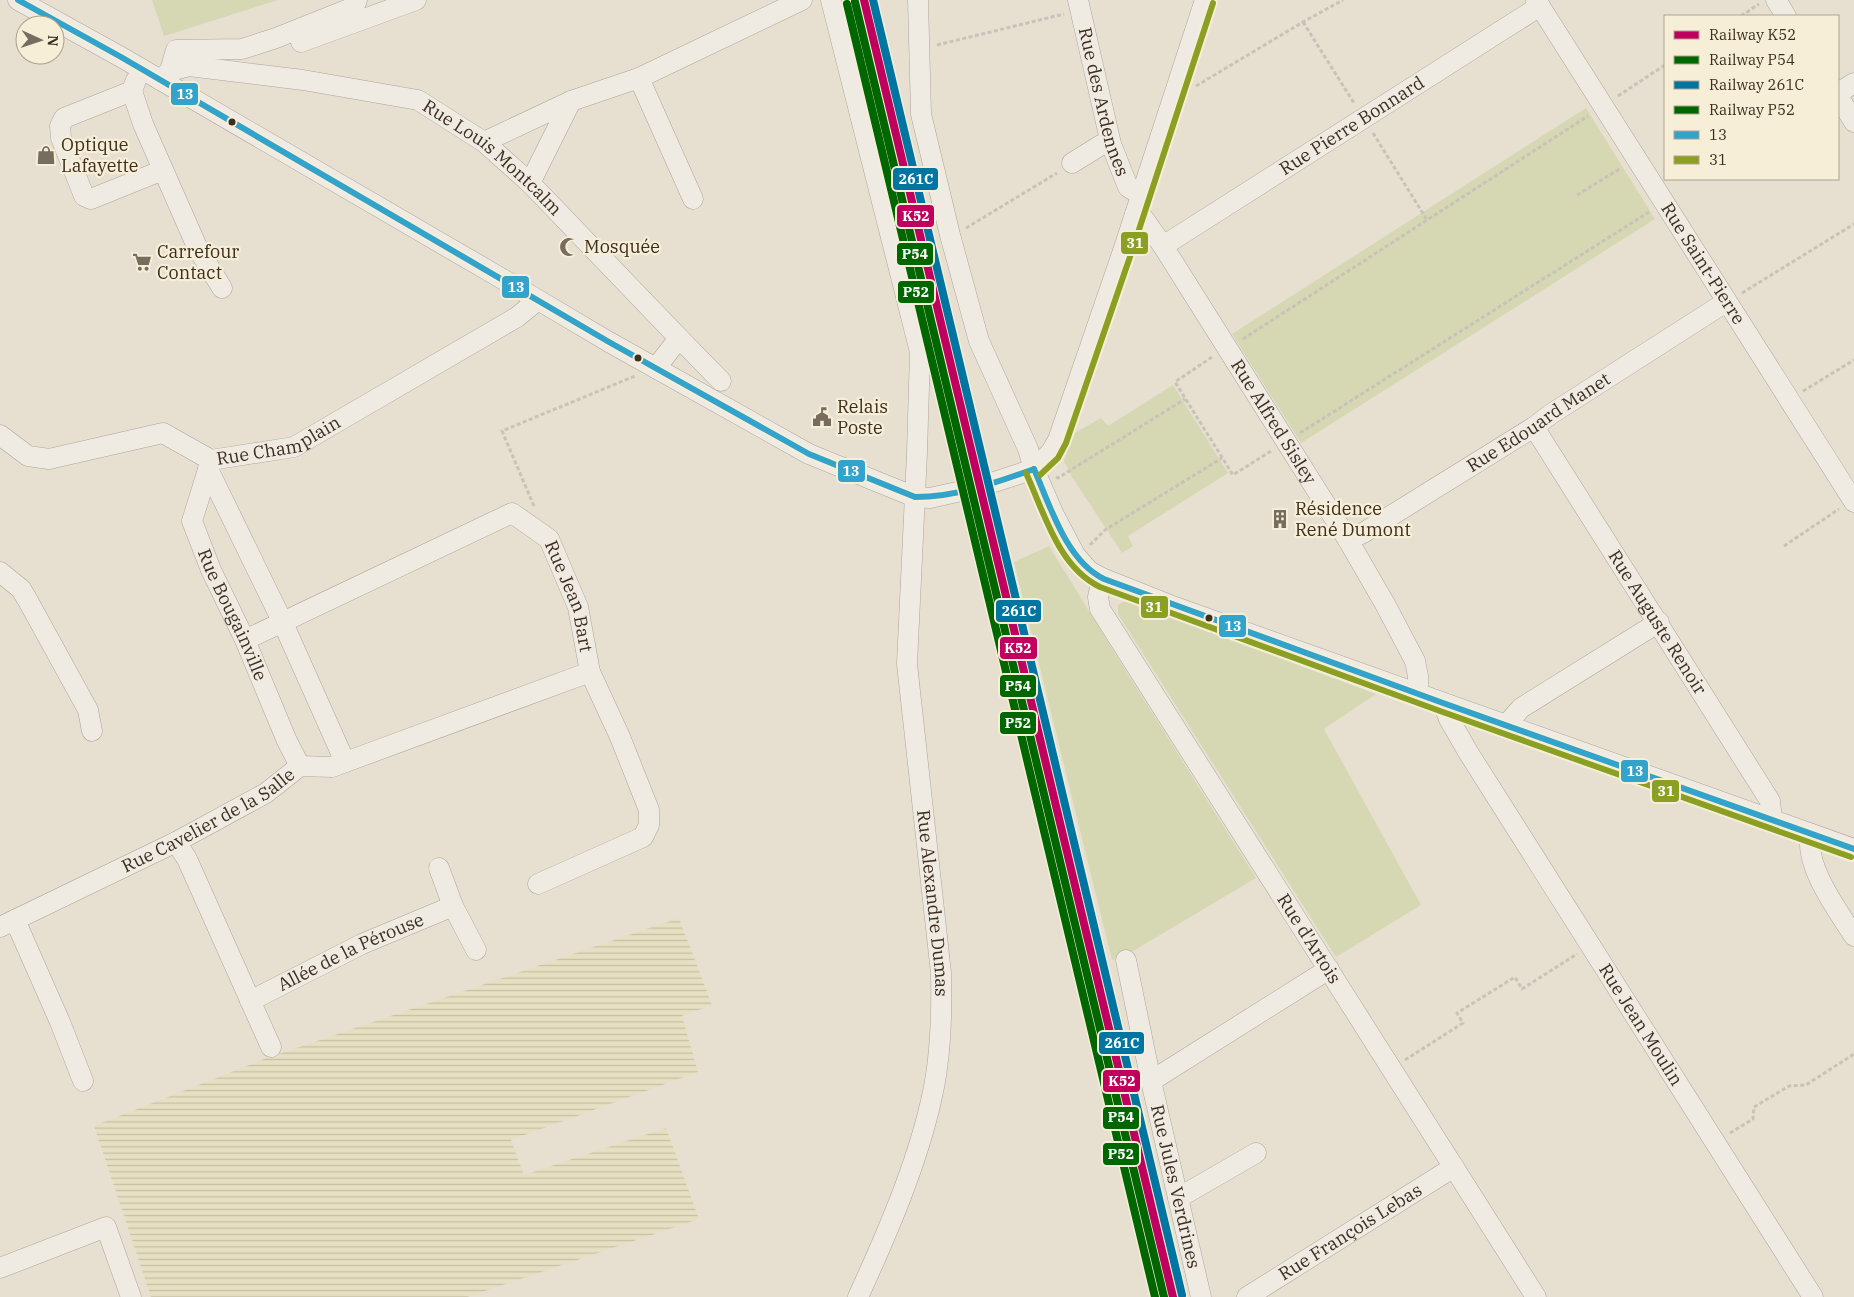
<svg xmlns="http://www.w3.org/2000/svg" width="1854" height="1297" font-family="'IBM Plex Serif',serif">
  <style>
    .farmland { fill: url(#farmland-rules) }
    .green { fill: #d6d7b3 }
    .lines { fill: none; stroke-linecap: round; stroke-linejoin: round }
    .minor-casing { stroke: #ada599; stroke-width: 21 }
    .path { stroke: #c8c2b9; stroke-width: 3; stroke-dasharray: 4 2.5; stroke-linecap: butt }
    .minor { stroke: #efebe3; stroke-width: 20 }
    .bus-1-casing { stroke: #f7eed8; stroke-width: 10 }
    .bus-2-casing { stroke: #f7eed8; stroke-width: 10 }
    .bus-1 { stroke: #32a3ca; stroke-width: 6 }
    .bus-2 { stroke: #8ba023; stroke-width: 6 }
    .rail-1-casing { stroke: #f7eed8; stroke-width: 11 }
    .rail-2-casing { stroke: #f7eed8; stroke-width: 11 }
    .rail-3-casing { stroke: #f7eed8; stroke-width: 11 }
    .rail-4-casing { stroke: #f7eed8; stroke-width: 11 }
    .rail-1 { stroke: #bf005f; stroke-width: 8 }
    .rail-2 { stroke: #060; stroke-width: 8 }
    .rail-3 { stroke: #0075a1; stroke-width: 8 }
    .rail-4 { stroke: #060; stroke-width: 8 }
    .bus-dot { fill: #3d2e20; stroke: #f7eed8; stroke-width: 2 }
    .labels { text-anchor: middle; stroke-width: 4.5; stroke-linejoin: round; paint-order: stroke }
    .street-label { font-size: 18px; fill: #3d2e20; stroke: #f7eed8 }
    .poi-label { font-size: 18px; fill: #3d2e20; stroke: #f7eed8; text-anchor: start }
    .line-badge { stroke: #f7eed8; stroke-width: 2 }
    .badge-label { font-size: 14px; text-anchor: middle; font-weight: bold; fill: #fff }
  </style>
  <defs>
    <pattern id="farmland-rules" width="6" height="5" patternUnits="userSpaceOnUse" patternTransform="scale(1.25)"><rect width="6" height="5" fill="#e6dfc2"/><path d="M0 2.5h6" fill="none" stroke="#c6c0a6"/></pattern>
  </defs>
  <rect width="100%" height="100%" fill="#e7e0d1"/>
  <!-- farmland -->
  <polygon class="farmland" points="679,918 712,1005 682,1016 698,1072 511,1140 524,1175 666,1128 699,1219 467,1297 151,1297 94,1126 264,1059"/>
  <!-- green -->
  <g class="green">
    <polygon points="152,0 278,0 164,36"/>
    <polygon points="1586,108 1655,219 1301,443 1232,334"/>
    <polygon points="1173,385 1228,473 1128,536 1133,546 1122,553 1072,477 1064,461 1073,434 1101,418 1108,426"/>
    <polygon points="1049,546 1119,660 1256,878 1133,951 1112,960 1014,562"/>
    <polygon points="1125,601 1376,694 1324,729 1421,905 1336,957 1118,614 1118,605"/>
  </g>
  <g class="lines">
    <!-- minor casing -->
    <g class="minor-casing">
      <g id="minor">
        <polyline points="18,0 121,57 518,288 609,342 809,454 915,497 930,498 979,487 1034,469 1051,452 1058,440 1124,248 1205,0"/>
        <path id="s1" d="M831 0 920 352 917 453 907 664 941 973C942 1016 941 1059 931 1101 916 1167 886 1236 858 1297"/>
        <polyline points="918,0 921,114 950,235 979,341 1028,449 1034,469 1054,515 1075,555 1089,571 1102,578 1175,607 1854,849"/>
        <path id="s2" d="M1078 0 1111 144 1128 187 1141 195"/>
        <path id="s3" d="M1536 0 1854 502"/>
        <polyline points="1776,0 1786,16"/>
        <polyline points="301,42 416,0"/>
        <polyline points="170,71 176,50 242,49 276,38 354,7 357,0"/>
        <polyline points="639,78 693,199"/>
        <polyline points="136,80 132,91 143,124 198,249 222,288"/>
        <path id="s4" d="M160 80 170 71 189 66 303 80 418 100 484 142 530 183 679 338 656 368"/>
        <polyline points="132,91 64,118 60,126 61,138 84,196 91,199 163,170"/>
        <polyline points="1838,93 1854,83"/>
        <polyline points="1838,96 1854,122"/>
        <polyline points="484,142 571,101 639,78 802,0"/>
        <polyline points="1072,163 1101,145 1111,144"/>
        <polyline points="530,183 571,101"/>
        <path id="s5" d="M1135 214 1144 219 1163 246 1348 540 1385 604 1415 661 1418 676V694"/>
        <path id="s6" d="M1163 246 1540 6"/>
        <polyline points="679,338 721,381"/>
        <path id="s7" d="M1534 427 1770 801 1772 820"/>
        <path id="s8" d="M0 435 28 456 49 459 163 433 211 460 294 447 517 317 538 300"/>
        <path id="s9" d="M211 460 192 521 211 570 245 640 287 741 300 766"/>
        <polyline points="208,469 283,623 345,762"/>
        <path id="s10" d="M1348 540 1363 533 1534 427 1551 414 1726 302"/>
        <polyline points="0,572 21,589 27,599 88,710 92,731"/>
        <path id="s11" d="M1102 578 1098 597 1100 609 1536 1297"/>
        <path id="s12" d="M245 640 512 513 549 539 578 607 590 672 620 737 649 810V825L643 837 538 884"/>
        <path id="s13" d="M1443 703 1449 719 1468 752 1813 1297"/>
        <polyline points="1506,725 1521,708 1659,622"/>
        <path d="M1811 834C1803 864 1838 911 1854 936"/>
        <polyline points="176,842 187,859 271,1047"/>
        <polyline points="439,868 453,906 476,950"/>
        <polyline points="15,920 60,1022 83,1081"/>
        <path id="s14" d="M0 927 176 842 266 793 300 766 332 767 590 672"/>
        <path id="s15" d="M1126 960 1151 1081 1201 1297"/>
        <path id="s16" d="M250 1001 362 944 453 906"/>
        <polyline points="1151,1081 1329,969"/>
        <polyline points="1178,1198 1256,1153"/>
        <polyline points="0,1268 106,1227 131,1297"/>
        <path id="s17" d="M1247 1297 1454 1167"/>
      </g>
    </g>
    <!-- path -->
    <g class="path">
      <polyline points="1741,16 1759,4"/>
      <polyline points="1303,22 1354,103"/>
      <polyline points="937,45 1064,14"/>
      <polyline points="1196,86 1303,22 1343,0"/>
      <polyline points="1618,96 1665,65"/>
      <polyline points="1373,133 1427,220"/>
      <polyline points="1577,195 1621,168"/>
      <polyline points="966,228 1057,173"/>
      <polyline points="1742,293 1854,224"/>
      <polyline points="1243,339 1588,116"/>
      <polyline points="1212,357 1175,382 1233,475 1271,451"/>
      <polyline points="1803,391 1854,360"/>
      <polyline points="1300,433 1649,212"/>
      <polyline points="1056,477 1058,478 1074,468 1185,399"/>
      <polyline points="534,506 502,431 635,376"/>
      <polyline points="1090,545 1105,530 1222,458"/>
      <polyline points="1784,546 1839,509"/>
      <polyline points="1405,1060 1463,1023 1457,1013 1515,977 1522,989 1577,954"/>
      <polyline points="1730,1133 1753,1119 1754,1107 1789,1086 1806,1085 1854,1054"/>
    </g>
    <!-- minor -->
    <use href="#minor" class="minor"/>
    <!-- bus-1 casing -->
    <g class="bus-1-casing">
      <g id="bus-1">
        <path d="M18 0 121 57 609 342 809 454 915 497C957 497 995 483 1034 469"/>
        <path d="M1034 469C1050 505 1066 561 1104 579L1443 703 1854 849"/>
      </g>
    </g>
    <!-- bus-2 casing -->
    <g class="bus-2-casing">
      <g id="bus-2">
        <path d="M1026 473C1044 512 1058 567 1100 587L1440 711 1851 857"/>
        <polyline points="1040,475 1058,458 1066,443 1132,251 1213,3"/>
      </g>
    </g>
    <!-- bus-1 -->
    <use href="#bus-1" class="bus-1"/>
    <!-- bus-2 -->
    <use href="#bus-2" class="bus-2"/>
    <!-- rail-1 casing -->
    <g class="rail-1-casing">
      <polyline id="rail-1" points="864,0 1173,1297"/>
    </g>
    <!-- rail-2 casing -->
    <g class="rail-2-casing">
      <polyline id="rail-2" points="855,2 1164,1297"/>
    </g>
    <!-- rail-3 casing -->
    <g class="rail-3-casing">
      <polyline id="rail-3" points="873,0 1182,1295"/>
    </g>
    <!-- rail-4 casing -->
    <g class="rail-4-casing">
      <polyline id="rail-4" points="847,4 1155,1297"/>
    </g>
    <!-- rail-1 -->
    <use href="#rail-1" class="rail-1"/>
    <!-- rail-2 -->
    <use href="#rail-2" class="rail-2"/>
    <!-- rail-3 -->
    <use href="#rail-3" class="rail-3"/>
    <!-- rail-4 -->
    <use href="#rail-4" class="rail-4"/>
  </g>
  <!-- icons -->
  <defs>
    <g id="shop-bare" transform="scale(1.5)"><path d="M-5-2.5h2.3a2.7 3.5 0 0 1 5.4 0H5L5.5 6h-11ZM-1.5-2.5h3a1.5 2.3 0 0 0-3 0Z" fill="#786c5e" stroke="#f7eed8" stroke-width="2.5" paint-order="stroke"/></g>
    <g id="mosque-bare" transform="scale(1.5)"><path d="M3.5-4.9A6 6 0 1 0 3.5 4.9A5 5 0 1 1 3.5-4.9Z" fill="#786c5e" stroke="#f7eed8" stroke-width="2.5" paint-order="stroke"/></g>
    <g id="supermarket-bare" transform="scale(1.5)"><path d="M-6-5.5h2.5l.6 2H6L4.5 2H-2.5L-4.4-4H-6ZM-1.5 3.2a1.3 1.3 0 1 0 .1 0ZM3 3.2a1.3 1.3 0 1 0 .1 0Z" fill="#786c5e" stroke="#f7eed8" stroke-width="2.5" paint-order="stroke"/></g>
    <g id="civic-bare" transform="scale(1.5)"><path d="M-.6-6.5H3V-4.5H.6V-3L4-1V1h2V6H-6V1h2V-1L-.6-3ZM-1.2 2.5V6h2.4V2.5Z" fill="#786c5e" stroke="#f7eed8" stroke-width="2.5" paint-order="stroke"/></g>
    <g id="building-bare" transform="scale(1.5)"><path d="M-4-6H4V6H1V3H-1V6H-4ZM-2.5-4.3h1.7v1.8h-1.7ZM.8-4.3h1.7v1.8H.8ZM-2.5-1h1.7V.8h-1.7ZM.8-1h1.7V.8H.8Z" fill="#786c5e" stroke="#f7eed8" stroke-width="2.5" paint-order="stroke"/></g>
  </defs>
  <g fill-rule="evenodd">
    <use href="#shop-bare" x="46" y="155"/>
    <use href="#mosque-bare" x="569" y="247"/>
    <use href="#supermarket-bare" x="142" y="262"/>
    <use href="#civic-bare" x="822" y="417"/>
    <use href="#building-bare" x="1280" y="519"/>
  </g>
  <!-- markers -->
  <g class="bus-dot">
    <circle cx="232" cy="122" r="4.5"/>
    <circle cx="638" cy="358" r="4.5"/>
    <circle cx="1209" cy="618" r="4.5"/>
  </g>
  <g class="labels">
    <!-- street labels -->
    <g class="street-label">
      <text dy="6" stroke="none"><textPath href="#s2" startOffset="105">Rue des Ardennes</textPath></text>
      <text dy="6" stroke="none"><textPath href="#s6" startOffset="224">Rue Pierre Bonnard</textPath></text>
      <text dy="6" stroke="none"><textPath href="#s4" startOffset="359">Rue Louis Montcalm</textPath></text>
      <text dy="6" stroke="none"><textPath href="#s3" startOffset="312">Rue Saint-Pierre</textPath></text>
      <text dy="6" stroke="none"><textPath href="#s5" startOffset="251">Rue Alfred Sisley</textPath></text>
      <text dy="6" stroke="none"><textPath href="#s10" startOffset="224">Rue Edouard Manet</textPath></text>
      <text dy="6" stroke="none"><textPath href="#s8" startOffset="299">Rue Champlain</textPath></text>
      <text dy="6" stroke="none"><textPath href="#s12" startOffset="402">Rue Jean Bart</textPath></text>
      <text dy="6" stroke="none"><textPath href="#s9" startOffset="166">Rue Bougainville</textPath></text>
      <text dy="6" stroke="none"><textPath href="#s7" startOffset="231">Rue Auguste Renoir</textPath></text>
      <text dy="6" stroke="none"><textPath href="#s14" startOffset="234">Rue Cavelier de la Salle</textPath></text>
      <text dy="6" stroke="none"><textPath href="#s1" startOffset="916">Rue Alexandre Dumas</textPath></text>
      <text dy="6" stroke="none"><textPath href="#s11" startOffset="422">Rue d'Artois</textPath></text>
      <text dy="6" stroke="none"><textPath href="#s16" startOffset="112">Allée de la Pérouse</textPath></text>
      <text dy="6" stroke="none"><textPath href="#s13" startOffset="378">Rue Jean Moulin</textPath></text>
      <text dy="6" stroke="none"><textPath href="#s15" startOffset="232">Rue Jules Verdrines</textPath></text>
      <text dy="6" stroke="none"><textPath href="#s17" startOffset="122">Rue François Lebas</textPath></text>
    </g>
    <!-- poi labels -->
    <g class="poi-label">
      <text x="61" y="151">Optique<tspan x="61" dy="21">Lafayette</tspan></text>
      <text x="584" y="253">Mosquée</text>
      <text x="157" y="258">Carrefour<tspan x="157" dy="21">Contact</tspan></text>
      <text x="837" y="413">Relais<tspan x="837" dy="21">Poste</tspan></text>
      <text x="1295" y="515">Résidence<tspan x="1295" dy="21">René Dumont</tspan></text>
    </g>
  </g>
  <g class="line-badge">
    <rect x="170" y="82" width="29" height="24" rx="5" fill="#32a3ca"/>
    <rect x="892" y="167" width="47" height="24" rx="5" fill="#0075a1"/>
    <rect x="896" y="204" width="39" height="24" rx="5" fill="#bf005f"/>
    <rect x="1120" y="231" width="29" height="24" rx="5" fill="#8ba023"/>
    <rect x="896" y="242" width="38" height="24" rx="5" fill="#060"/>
    <rect x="501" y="275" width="29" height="24" rx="5" fill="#32a3ca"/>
    <rect x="897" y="280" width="38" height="24" rx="5" fill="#060"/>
    <rect x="837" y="459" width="29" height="24" rx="5" fill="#32a3ca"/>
    <rect x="1140" y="595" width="29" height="24" rx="5" fill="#8ba023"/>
    <rect x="995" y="599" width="47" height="24" rx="5" fill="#0075a1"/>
    <rect x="1218" y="614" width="29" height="24" rx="5" fill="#32a3ca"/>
    <rect x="999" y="636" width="39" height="24" rx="5" fill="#bf005f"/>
    <rect x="999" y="674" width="38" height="24" rx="5" fill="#060"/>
    <rect x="999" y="711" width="38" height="24" rx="5" fill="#060"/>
    <rect x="1620" y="759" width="29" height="24" rx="5" fill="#32a3ca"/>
    <rect x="1651" y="779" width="29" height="24" rx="5" fill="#8ba023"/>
    <rect x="1098" y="1031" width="47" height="24" rx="5" fill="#0075a1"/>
    <rect x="1102" y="1069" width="39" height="24" rx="5" fill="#bf005f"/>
    <rect x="1102" y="1106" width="38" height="24" rx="5" fill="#060"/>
    <rect x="1102" y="1142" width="38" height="24" rx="5" fill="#060"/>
  </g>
  <g class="badge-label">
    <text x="185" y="99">13</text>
    <text x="916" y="184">261C</text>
    <text x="916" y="221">K52</text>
    <text x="1135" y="248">31</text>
    <text x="915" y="259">P54</text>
    <text x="516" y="292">13</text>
    <text x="916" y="297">P52</text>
    <text x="851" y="476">13</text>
    <text x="1154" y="612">31</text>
    <text x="1019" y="616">261C</text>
    <text x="1233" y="631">13</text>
    <text x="1018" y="653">K52</text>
    <text x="1018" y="691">P54</text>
    <text x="1018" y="728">P52</text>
    <text x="1635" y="776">13</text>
    <text x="1666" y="796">31</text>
    <text x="1122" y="1048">261C</text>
    <text x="1122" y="1086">K52</text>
    <text x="1121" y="1122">P54</text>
    <text x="1121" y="1159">P52</text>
  </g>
  <!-- legend -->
  <rect x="1664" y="15" width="175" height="165" fill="#f7eed8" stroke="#ada18e"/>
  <rect x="1674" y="31" width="25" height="8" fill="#bf005f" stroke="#ada18e"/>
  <text x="1709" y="40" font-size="15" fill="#3d2e20">Railway K52</text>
  <rect x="1674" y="56" width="25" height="8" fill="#006600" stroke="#ada18e"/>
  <text x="1709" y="65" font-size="15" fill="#3d2e20">Railway P54</text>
  <rect x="1674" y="81" width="25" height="8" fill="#0075a1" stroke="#ada18e"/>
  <text x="1709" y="90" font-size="15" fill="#3d2e20">Railway 261C</text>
  <rect x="1674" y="106" width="25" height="8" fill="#006600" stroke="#ada18e"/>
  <text x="1709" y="115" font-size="15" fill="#3d2e20">Railway P52</text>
  <rect x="1674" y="131" width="25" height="8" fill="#32a3ca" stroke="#ada18e"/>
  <text x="1709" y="140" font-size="15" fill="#3d2e20">13</text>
  <rect x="1674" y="156" width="25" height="8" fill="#8ba023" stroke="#ada18e"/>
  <text x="1709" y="165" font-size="15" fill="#3d2e20">31</text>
  <!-- north arrow -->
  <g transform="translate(40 40) rotate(93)"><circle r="24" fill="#f7eed8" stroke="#ada18e"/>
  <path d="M0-4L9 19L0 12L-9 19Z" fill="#786c5e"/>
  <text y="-8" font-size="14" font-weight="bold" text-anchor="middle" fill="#3d2e20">N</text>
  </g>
</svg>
